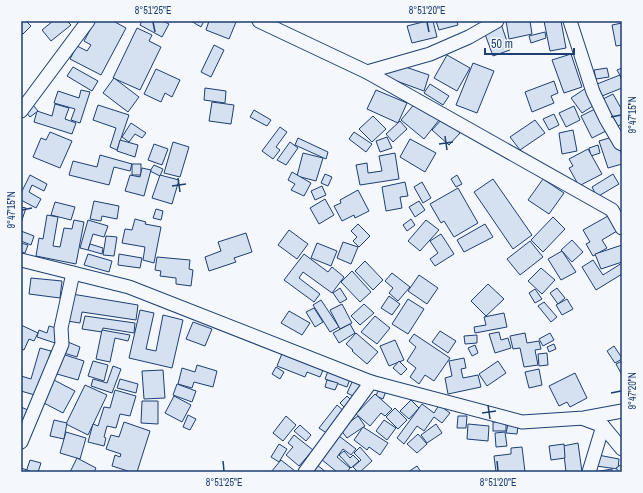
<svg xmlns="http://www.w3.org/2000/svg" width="643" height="493" font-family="'Archivo Narrow',sans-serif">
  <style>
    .building { fill: #d5e0f0; stroke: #1d3f73 }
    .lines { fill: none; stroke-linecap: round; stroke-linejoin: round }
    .minor-casing { stroke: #1d3f73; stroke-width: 15 }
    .minor { stroke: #f4f7fb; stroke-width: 13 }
    .ticks { fill: none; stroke: #1d3f73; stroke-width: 1.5 }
    .neatline { fill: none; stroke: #1d3f73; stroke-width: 1.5 }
    .ticks-label { font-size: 10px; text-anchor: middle; fill: #1d3f73 }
  </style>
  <rect width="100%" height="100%" fill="#f4f7fb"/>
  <!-- building -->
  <g class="building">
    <polygon points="21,21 26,21 31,26 23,34 21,32"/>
    <polygon points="53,21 67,21 71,25 51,41 42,30"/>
    <polygon points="95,21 115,21 115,22 126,28 101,75 70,59 77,46 87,51 91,45 84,41"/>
    <polygon points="142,21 163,21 169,24 162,37 140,25"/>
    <polygon points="191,21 204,21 201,27"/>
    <polygon points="209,21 234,21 236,22 229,39 206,30"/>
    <polygon points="427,21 433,21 437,37 412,43 407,26"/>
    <polygon points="436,21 457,21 458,25 439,30"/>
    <polygon points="500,21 510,50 493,56 482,26"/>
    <polygon points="506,21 530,21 532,34 509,39"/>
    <polygon points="544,21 561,21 566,48 550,51"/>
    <polygon points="622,23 622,45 616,46 612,25"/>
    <polygon points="137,28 152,35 149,41 161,47 140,90 113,78"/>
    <polygon points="545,32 546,38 531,43 529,36"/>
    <polygon points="214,45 224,50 211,77 201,72"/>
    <polygon points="571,54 582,87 564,93 552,60"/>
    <polygon points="447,55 470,68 457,91 434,78"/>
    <polygon points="388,61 429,75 424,91 383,76"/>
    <polygon points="473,63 494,71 477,113 456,105"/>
    <polygon points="73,67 98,81 92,91 67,76"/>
    <polygon points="607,68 609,77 596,79 594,70"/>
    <polygon points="622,68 622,79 617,70"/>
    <polygon points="156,69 180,80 172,97 165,93 161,102 144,94"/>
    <polygon points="620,75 622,82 622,88 602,96 597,84"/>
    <polygon points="114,78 139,97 128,112 103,93"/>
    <polygon points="554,81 558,93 551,96 554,103 532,112 525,92"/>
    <polygon points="430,84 449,96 443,105 424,93"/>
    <polygon points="205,88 226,91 225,103 204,100"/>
    <polygon points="586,88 596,104 582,113 571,98"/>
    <polygon points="81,90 90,92 80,123 71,120 75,109 54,103 58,91 79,98"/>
    <polygon points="376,90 407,103 398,123 367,109"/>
    <polygon points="613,94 622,110 622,124 618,126 603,99"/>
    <polygon points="212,102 234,105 231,124 209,121"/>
    <polygon points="416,102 439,120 424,139 401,120"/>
    <polygon points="55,104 69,108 65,119 76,123 72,134 34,122 37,111 52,116"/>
    <polygon points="33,105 38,111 30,117 25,111"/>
    <polygon points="98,105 129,115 117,150 110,147 116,128 93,120"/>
    <polygon points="574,106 580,120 566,127 559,113"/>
    <polygon points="597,108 608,130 592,138 581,116"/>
    <polygon points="254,110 271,120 267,126 250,117"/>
    <polygon points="554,114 559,125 549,130 543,119"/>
    <polygon points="373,116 386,129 372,142 359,129"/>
    <polygon points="443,118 460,133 449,145 432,130"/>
    <polygon points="535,120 545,133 520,150 510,137"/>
    <polygon points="400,121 407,129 393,142 386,134"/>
    <polygon points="131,123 146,133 142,138 135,134 129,142 122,137"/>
    <polygon points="280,127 287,132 276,147 280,150 273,159 262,151"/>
    <polygon points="573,130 577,151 562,154 559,133"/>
    <polygon points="50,132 72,141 60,168 33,157 41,138 46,140"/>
    <polygon points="354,132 372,144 366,152 349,139"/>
    <polygon points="616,136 622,156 622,164 608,168 599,141"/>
    <polygon points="387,137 392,148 380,152 376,141"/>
    <polygon points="298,138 328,152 326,159 295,145"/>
    <polygon points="410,139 436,153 425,172 400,157"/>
    <polygon points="120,140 138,145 135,157 117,151"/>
    <polygon points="173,142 189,147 180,177 164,173"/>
    <polygon points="290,142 298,148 286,165 277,160"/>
    <polygon points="154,144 168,149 162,165 148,160"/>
    <polygon points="598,145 600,153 591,156 589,148"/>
    <polygon points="588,149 602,174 579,186 569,168 573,166 569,159"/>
    <polygon points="303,153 323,158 316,181 297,176"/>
    <polygon points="395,153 399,179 360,185 356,165 367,163 368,173 382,171 379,156"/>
    <polygon points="100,155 132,164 130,171 114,167 109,185 69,175 73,161 97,167"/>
    <rect x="132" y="164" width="9" height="11"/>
    <polygon points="154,165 163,169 160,176 150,171"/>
    <polygon points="142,168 151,170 144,196 125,191 130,175 140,177"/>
    <polygon points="292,172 311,183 304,196 291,190 295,184 288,180"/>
    <polygon points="325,174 332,177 328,186 321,183"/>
    <polygon points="613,174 619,184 597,197 592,187"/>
    <polygon points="30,175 47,184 44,191 32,185 29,192 41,199 36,208 21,200 21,193"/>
    <polygon points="160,175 179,180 172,204 152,198"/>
    <polygon points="457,175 462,184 456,187 451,179"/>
    <polygon points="493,179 532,235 513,249 474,192"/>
    <polygon points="543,179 564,193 549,214 528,200"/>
    <polygon points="405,182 408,196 400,197 402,208 386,211 382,187"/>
    <polygon points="422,182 431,198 423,203 414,187"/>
    <polygon points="322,186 326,195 315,200 311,191"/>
    <polygon points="458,188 478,223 454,237 444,221 441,223 430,204"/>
    <polygon points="358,190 369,211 355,218 354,215 342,221 334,206 341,203 340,200"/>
    <polygon points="325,199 334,215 319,224 310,208"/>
    <polygon points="94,201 119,206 117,219 102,216 101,221 90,219"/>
    <polygon points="419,201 425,210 415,217 409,207"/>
    <polygon points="55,202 75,207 71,220 51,215"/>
    <polygon points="21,207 26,208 21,223"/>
    <polygon points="156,209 163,211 161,220 153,218"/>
    <polygon points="47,215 58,217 53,246 60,247 64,228 72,229 74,220 84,222 76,264 36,256 39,238 43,239"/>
    <polygon points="608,216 617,231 602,240 607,248 593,256 586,244 590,242 583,230"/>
    <polygon points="553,217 565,229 543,252 531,240"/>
    <polygon points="135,219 146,222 145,224 161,227 154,263 143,260 145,247 122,243 125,229 132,230"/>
    <polygon points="411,219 415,225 407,231 403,225"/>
    <polygon points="88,220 108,226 104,237 93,234 88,250 80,248"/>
    <polygon points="426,220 439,230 420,251 408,241"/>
    <polygon points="358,224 370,236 359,247 353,241 357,237 351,231"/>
    <polygon points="485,224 493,237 464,252 457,240"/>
    <polygon points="289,230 308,244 297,259 278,245"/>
    <polygon points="21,231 34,236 31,245 21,241"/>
    <polygon points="246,233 252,252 234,258 236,262 209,271 205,257 221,251 218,242"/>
    <polygon points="441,234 454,254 435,266 430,259 438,253 430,241"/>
    <polygon points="106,236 117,237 114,256 103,255"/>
    <polygon points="572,240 583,252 572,262 561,250"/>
    <polygon points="530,241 543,257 520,275 507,259"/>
    <polygon points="343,242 358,247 351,264 337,258"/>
    <polygon points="21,243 28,245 25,253 21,252"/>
    <polygon points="317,243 337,251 331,266 311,258"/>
    <polygon points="90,244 103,248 102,254 88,250"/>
    <polygon points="622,245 622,262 601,269 595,254"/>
    <polygon points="562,251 576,272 561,280 548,259"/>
    <polygon points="88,254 112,261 109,272 84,265"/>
    <polygon points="119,254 142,258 140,268 118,265"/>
    <polygon points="304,254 328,272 332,267 344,277 332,293 303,272 299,278 320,294 314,302 284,280"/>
    <polygon points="157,257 190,260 189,269 193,270 191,286 176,284 176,278 160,276 161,271 155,270"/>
    <polygon points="593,260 603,275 622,263 622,274 596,290 582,267"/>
    <polygon points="365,261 383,280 373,290 355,271"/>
    <polygon points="541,268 555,280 542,294 528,281"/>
    <polygon points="352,271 371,292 360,302 341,282"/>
    <polygon points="392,273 410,287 398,301 389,293 393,288 385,281"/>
    <polygon points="419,275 438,288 427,304 408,291"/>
    <polygon points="31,278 62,281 60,298 29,294"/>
    <polygon points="488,284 504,299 486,316 471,301"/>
    <polygon points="340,288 347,299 340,303 333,293"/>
    <polygon points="557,288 565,298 558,304 550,293"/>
    <polygon points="535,289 542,299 535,303 529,293"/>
    <polygon points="72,294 138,305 136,320 82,312 80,323 67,321"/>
    <polygon points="389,296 400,304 392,315 381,308"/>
    <polygon points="408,299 424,309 408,334 392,324"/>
    <polygon points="567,299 573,309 562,315 556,305"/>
    <polygon points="321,300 339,327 330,332 313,305"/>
    <polygon points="544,302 557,317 551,322 538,306"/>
    <polygon points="342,304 352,323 340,329 330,310"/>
    <polygon points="364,304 374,313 360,325 351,316"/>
    <polygon points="314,308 323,322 315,327 306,312"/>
    <polygon points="140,310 154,313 146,349 156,351 163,315 183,320 172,368 129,358"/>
    <polygon points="289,311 310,323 302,335 281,323"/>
    <polygon points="504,313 507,327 475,333 474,327 486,325 484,317"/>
    <polygon points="85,316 135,323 134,333 103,328 102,332 82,329"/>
    <polygon points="375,316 390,328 377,344 361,332"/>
    <polygon points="193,322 212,329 205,346 186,339"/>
    <polygon points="350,324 355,333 339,343 333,333"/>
    <polygon points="21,325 38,333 34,341 29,339 24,350 21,349"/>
    <polygon points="49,326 60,329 55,343 37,337 39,330 47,333"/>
    <polygon points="102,330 130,335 128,341 115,338 110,362 96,359"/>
    <polygon points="440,331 456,341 448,353 432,342"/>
    <polygon points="499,332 501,340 508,338 511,348 495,353 489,334"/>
    <polygon points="356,333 378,352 367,364 352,351 353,350 346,344"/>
    <polygon points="525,333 527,343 539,341 541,349 535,350 538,365 524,367 520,348 513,349 510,336"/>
    <polygon points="550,333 554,340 543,346 539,339"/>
    <polygon points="414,334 450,358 434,381 425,375 419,384 410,377 416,368 407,361 416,347 409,341"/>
    <polygon points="477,335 477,343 465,344 464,336"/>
    <polygon points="395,340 404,360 389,366 380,346"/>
    <polygon points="68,342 80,347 77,357 64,353"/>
    <polygon points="554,344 556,349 549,352 547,347"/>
    <polygon points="475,345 478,353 472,356 468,348"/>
    <polygon points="614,346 622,358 622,359 615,363 607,351"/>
    <polygon points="40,348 51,351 38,396 21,391 21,376 31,379"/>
    <polygon points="283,351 324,368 320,377 307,372 305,377 277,366"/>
    <polygon points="547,353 548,365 539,366 538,354"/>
    <polygon points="62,354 84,361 78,380 57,374"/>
    <polygon points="464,358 466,368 461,369 463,378 478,375 481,387 448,394 445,378 452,376 449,361"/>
    <polygon points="93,361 108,365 104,381 88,376"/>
    <polygon points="399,361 407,369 401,375 393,368"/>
    <polygon points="498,361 506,373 487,386 479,374"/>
    <polygon points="622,361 622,375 616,364"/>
    <polygon points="197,365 217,371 213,387 194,382 192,388 178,384 182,368 195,372"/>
    <polygon points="113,366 121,369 112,393 91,386 93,379 107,383"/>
    <polygon points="276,367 284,372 280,379 272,374"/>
    <polygon points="539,369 542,385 529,388 525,372"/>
    <polygon points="163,370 165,398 144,399 142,371"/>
    <polygon points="328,371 350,379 347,387 325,379"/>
    <polygon points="575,373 587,398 570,407 567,402 559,406 549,386"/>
    <polygon points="120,379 138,384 136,393 117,388"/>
    <polygon points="54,380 75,391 63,413 42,402"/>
    <polygon points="327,380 338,383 335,390 325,387"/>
    <polygon points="353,380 363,385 357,398 347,393"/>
    <polygon points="177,384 196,391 192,402 173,395"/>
    <polygon points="85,385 107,395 88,435 66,424"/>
    <polygon points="379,388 386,391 383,399 376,396"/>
    <polygon points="115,390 136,396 130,416 120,414 116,428 107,426 104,437 106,438 104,446 88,442 93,424 98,426 104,407 110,408"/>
    <polygon points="375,394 392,409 385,416 381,413 370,426 356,414"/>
    <polygon points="174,396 191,405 182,422 165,413"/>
    <polygon points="347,396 354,403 347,410 340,403"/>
    <polygon points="411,400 419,408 409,419 400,411"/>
    <polygon points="142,401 158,401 158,424 141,423"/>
    <polygon points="422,404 434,413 439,405 450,413 442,423 434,417 424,431 417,426 404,444 397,438"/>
    <polygon points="337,405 345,412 328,434 319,428"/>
    <polygon points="21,407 30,411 21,426"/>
    <polygon points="395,408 407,420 398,429 386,417"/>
    <polygon points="188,415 196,419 190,430 183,427"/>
    <polygon points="286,416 296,425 283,441 273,433"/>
    <polygon points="358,416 365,426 347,438 340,429"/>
    <polygon points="458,416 467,416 466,428 457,428"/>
    <polygon points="54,420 67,423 64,439 50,436"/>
    <polygon points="384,420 396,428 387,440 376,431"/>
    <polygon points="124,422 150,431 137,472 131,472 112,466 115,455 120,457 121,454 106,449 111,435 119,437"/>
    <rect x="493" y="422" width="13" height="9"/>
    <polygon points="436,424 442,433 427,443 421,435"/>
    <polygon points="468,424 489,426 488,441 467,439"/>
    <polygon points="508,424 518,426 517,434 506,433"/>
    <polygon points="300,425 311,435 306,441 294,431"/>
    <polygon points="363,427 388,443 380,455 369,447 367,450 354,440"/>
    <polygon points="66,432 86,438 80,459 60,453"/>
    <polygon points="505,432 507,446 496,447 495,433"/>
    <polygon points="418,434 427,444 417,453 407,444"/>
    <polygon points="294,435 313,450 299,466 286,455 293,447 288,443"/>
    <polygon points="339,436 356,449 351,455 343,449 337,457 350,468 347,472 337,472 321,459"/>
    <polygon points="578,443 582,472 566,472 563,446"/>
    <polygon points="279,444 287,449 279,462 271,457"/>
    <polygon points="564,444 565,458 551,460 549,446"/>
    <polygon points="360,447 372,461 360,472 358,472 353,467 361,460 354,453"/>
    <polygon points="522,447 525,472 496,472 494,456 511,454 511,448"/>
    <polygon points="344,451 350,458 353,455 359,461 351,468 339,455"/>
    <polygon points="598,455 619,459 618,469 596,466"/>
    <polygon points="77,458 96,468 94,472 70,472"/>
    <polygon points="30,460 41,463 38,472 26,472"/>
    <polygon points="281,460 295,471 295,472 271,472"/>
    <polygon points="622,464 622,472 619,472 616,468"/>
    <polygon points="317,465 326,472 311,472"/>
    <polygon points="417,466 421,472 408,472"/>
    <polygon points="21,468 30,471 29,472 21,472"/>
    <polygon points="612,469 612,472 594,472"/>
  </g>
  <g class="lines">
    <!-- minor casing -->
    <g class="minor-casing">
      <g id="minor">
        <polyline points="259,21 367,72 612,210 622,228"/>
        <polyline points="570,21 593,92 606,119 620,143 622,144"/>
        <polyline points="367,72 430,54 469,37 497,21"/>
        <polyline points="21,111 88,21"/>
        <polyline points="21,260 129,287 371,382 522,422 584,418 622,411"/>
        <polyline points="584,419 603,426 622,449"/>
        <polyline points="21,442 62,344 61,328 73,273"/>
        <polyline points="305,472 371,382"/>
        <polyline points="589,472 603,426"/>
      </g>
    </g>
    <!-- minor -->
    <use href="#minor" class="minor"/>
  </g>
  <!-- ticks -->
  <path class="ticks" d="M153 22 155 32M427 22 429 32M611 117 621 115M445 136 447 150M439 144 453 142M178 178 180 192M172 186 186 184M22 210 32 208M611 393 621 391M488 405 490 419M482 413 496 411M223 461 224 471M497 461 498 471"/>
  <!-- border -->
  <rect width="643" height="493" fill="none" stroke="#f4f7fb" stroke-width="44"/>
  <!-- scale -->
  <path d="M485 48v6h89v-6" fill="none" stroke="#1d3f73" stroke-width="2"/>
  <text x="491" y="48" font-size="12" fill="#1d3f73" stroke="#f4f7fb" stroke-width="3" paint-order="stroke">50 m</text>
  <rect x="22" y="22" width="599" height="449" class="neatline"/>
  <g class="ticks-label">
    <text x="153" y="14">8°51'25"E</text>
    <text x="427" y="14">8°51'20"E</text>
    <text transform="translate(632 115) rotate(-90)" y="4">9°47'15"N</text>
    <text transform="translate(11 210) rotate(-90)" y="4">9°47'15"N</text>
    <text transform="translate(632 391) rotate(-90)" y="4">9°47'20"N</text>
    <text x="224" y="486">8°51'25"E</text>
    <text x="498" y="486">8°51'20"E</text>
  </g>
</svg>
